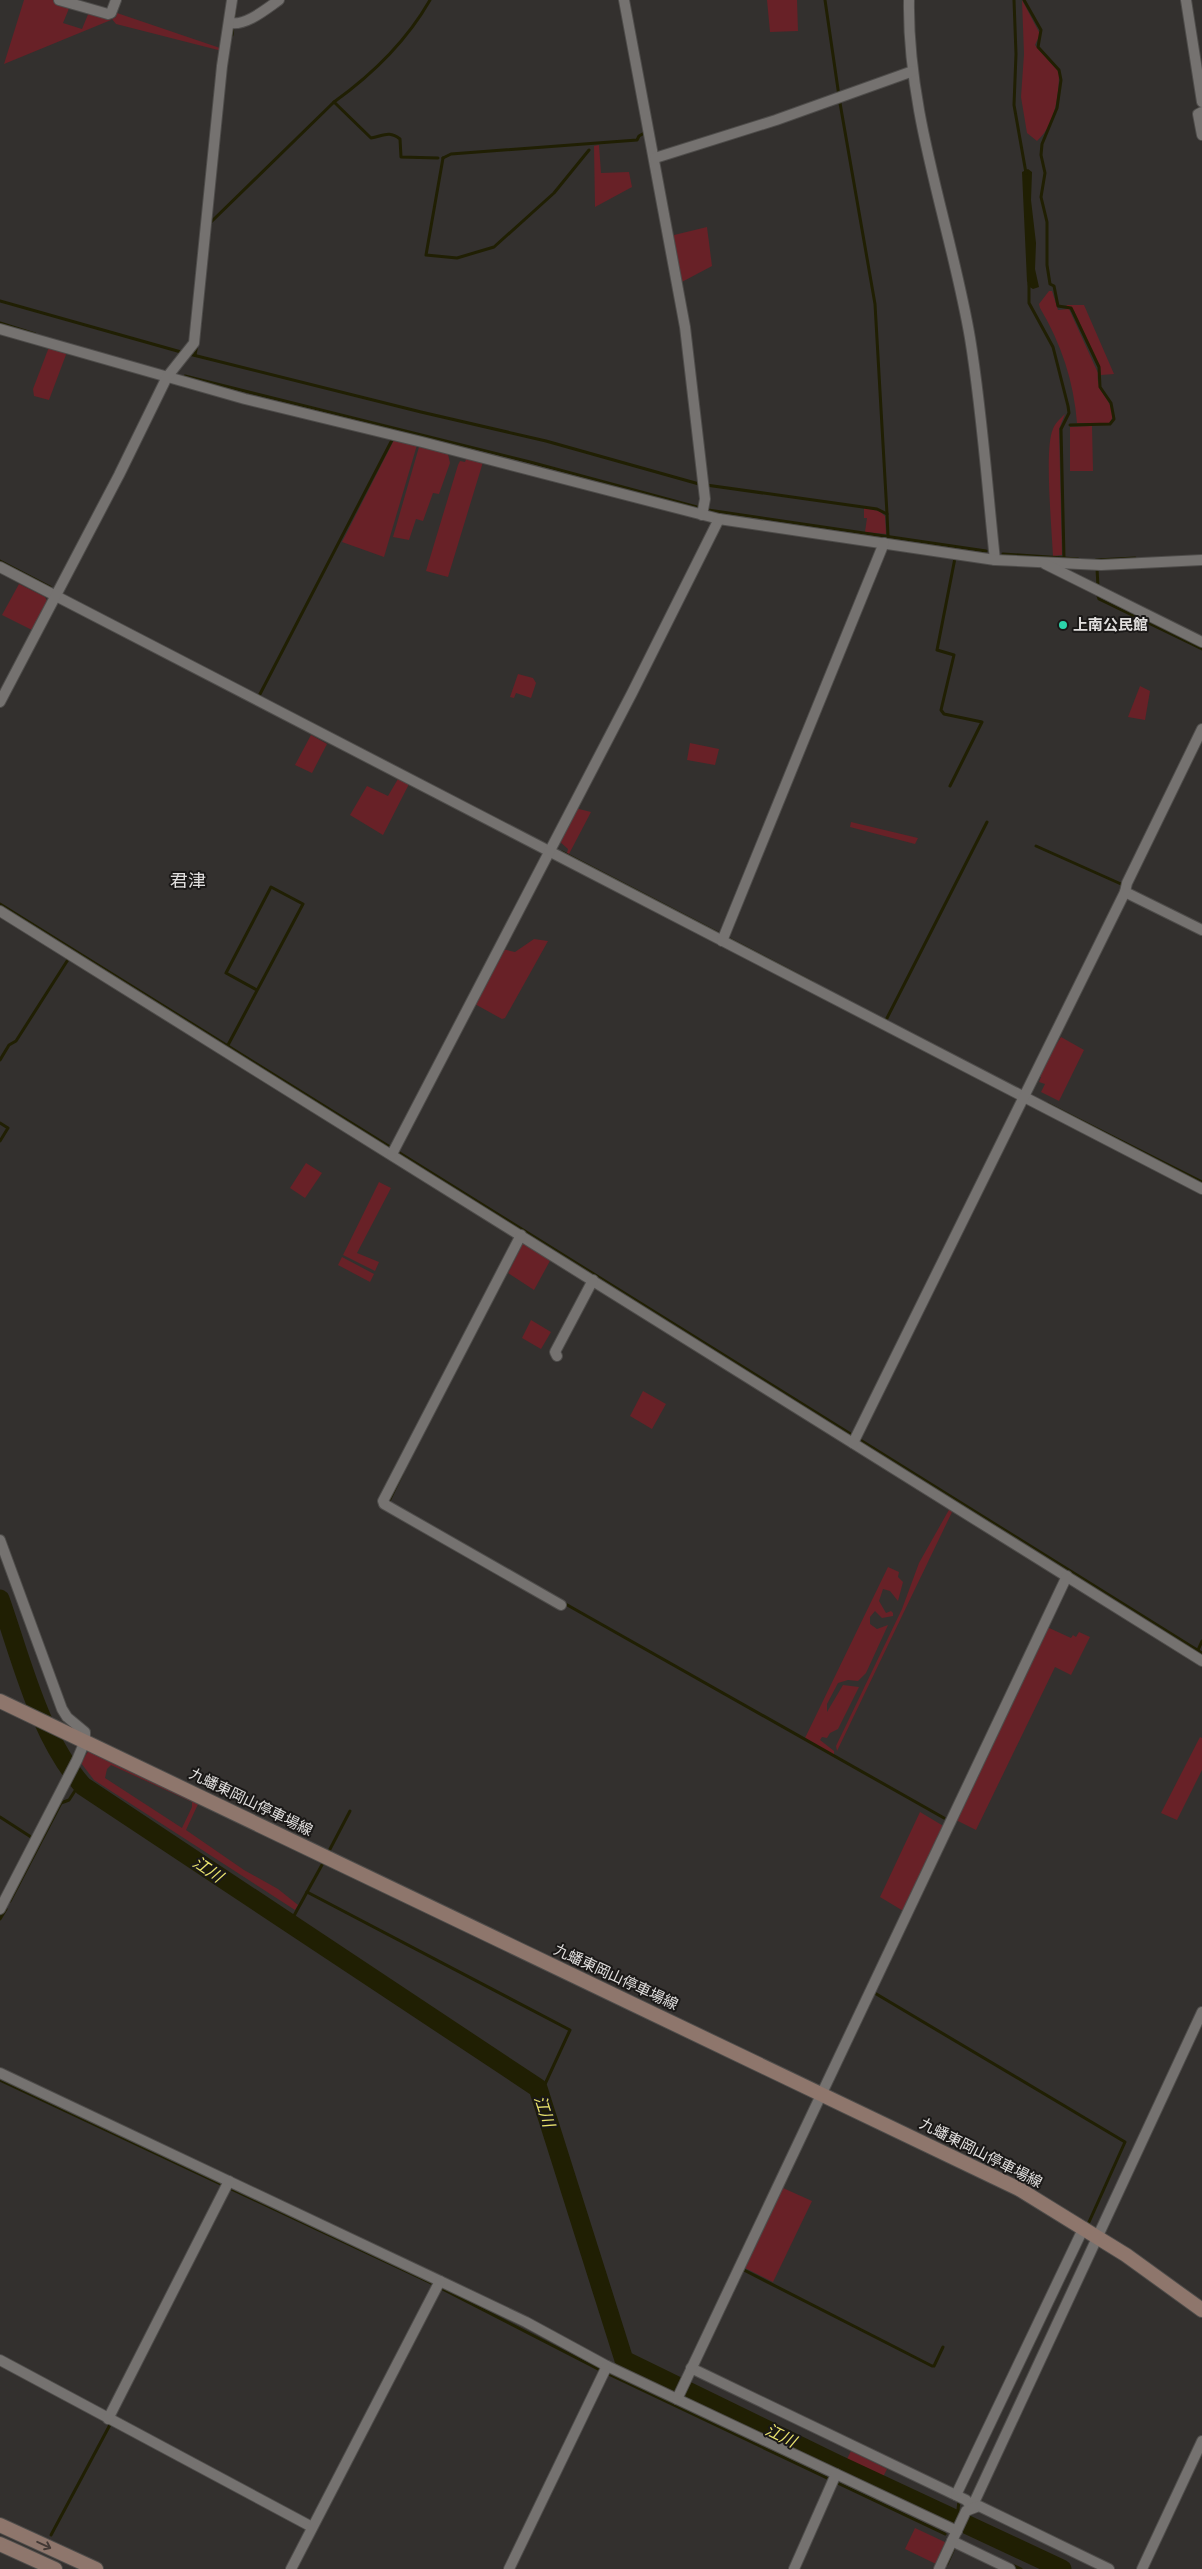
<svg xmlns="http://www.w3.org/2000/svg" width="1202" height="2569" font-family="Arial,'Noto Sans JP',sans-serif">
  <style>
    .green { fill: #682127; fill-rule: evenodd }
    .water { fill: #201f03 }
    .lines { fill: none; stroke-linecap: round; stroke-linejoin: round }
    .stream { stroke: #201f03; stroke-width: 3 }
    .river { stroke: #201f03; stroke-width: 19 }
    .minor-casing { stroke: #4e4c4a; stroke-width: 12 }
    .secondary-casing { stroke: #4e4c4a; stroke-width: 16 }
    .minor { stroke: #757270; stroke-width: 10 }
    .secondary { stroke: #8e766c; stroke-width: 14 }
    .oneway { stroke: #433935 }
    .poi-dot { fill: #2cd5ab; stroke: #1a1817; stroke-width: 2 }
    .labels { text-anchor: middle; stroke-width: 4; stroke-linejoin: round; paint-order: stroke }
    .poi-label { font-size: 15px; font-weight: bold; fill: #e1dfde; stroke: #1a1817; text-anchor: start }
    .street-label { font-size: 15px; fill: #e1dfde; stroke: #1a1817 }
    .water-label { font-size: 16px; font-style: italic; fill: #ebe46d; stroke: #1a1817 }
    .quarter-label { font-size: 18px; fill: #e1dfde; stroke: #1a1817 }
  </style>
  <rect width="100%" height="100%" fill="#33302e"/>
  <!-- green -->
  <g class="green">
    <polygon points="24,0 54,0 70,6 63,23 82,29 89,12 111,20 4,64"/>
    <polygon points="767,0 797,0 798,31 770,32"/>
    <path d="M1022 0 1040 34 1035 45 1059 72C1059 96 1055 125 1037 141L1027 133 1021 97 1024 54Z"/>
    <polygon points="117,13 223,49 222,51 116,24 112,19 116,17"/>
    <polygon points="599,145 601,173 629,172 632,187 595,207 594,146"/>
    <polygon points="707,227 712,266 678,284 670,236"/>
    <path d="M1049 291H1052L1058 310 1069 309 1098 373C1094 393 1121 406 1110 423H1077C1074 382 1061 343 1040 308L1039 304Z"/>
    <polygon points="1066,305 1084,305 1114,374 1101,375 1100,367 1074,311"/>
    <polygon points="49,347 67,352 49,400 34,396 33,389"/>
    <path d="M1065 414 1059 429 1062 555 1053 556C1052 531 1044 447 1053 429 1055 423 1061 418 1065 414Z"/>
    <polygon points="1092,426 1093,471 1070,471 1070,427"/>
    <polygon points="394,440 417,445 384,557 342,542"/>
    <polygon points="419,447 448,454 450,463 439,494 433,493 423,521 416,519 409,540 393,537"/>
    <polygon points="467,457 483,462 448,577 426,571 458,465 460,461 465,462"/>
    <polygon points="864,508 879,511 885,516 886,534 865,532 867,518 864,518"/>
    <polygon points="19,584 45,597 47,601 32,630 2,615"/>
    <polygon points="518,674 533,678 536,683 531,698 516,693 514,698 510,697"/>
    <polygon points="1140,686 1150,691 1145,720 1128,717"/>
    <polygon points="311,735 327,744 312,773 295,765"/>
    <polygon points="690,743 719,749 715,765 687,760"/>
    <polygon points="398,779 409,784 383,835 350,815 367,786 388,796"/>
    <polygon points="575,808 591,812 569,854 567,853 568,849 559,841"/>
    <polygon points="851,822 918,838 915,844 850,827"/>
    <polygon points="534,939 548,941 505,1018 502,1019 473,1003 502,949 515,952"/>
    <polygon points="1061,1037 1084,1050 1059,1101 1041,1092 1045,1084 1039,1082 1041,1077 1037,1075"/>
    <polygon points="306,1163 322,1173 305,1198 290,1188"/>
    <polygon points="379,1182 391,1188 357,1253 379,1262 375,1271 343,1255"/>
    <polygon points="524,1241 551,1259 534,1290 508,1273"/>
    <polygon points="342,1257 374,1274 370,1282 338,1265"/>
    <polygon points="531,1320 551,1332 541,1349 522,1338"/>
    <polygon points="643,1391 666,1404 652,1429 630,1416"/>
    <polygon points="950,1508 953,1510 837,1751 836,1746 902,1609 919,1563"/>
    <polygon points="888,1567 899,1572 898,1577 903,1582 898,1601 890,1591 883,1589 879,1601 886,1613 891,1611 893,1613 893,1616 882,1618 875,1611 870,1617 870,1624 877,1629 888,1625 866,1673 858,1681 848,1680 838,1683 827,1704 827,1712 843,1685 859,1687 838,1729 830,1733 827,1738 822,1737 820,1740 834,1751 834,1755 805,1738"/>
    <polygon points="1047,1627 1071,1638 1073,1635 1076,1637 1079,1632 1090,1637 1071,1675 1055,1667 976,1830 956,1820"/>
    <polygon points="1200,1737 1202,1738 1202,1770 1177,1820 1161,1813"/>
    <path d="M89 1750 199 1802 186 1830 244 1870 278 1889 298 1905 295 1910 94 1780 81 1763ZM111 1765 192 1802V1807L182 1828 105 1778 107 1769Z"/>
    <polygon points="920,1812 945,1827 905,1912 880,1897"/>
    <polygon points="783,2188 812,2201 773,2282 745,2268"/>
    <polygon points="851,2451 887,2469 883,2477 847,2459"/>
    <polygon points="915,2528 947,2543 936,2564 905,2549"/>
  </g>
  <!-- water -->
  <polygon class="water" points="1028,169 1032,172 1031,200 1036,243 1035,269 1039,287 1033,289 1028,286 1027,281 1022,172"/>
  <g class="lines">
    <!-- stream -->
    <g class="stream">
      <polyline points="825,0 840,103 875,304 887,514"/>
      <polyline points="1014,0 1016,54 1014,105 1026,173"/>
      <polyline points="1024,0 1041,30 1038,47 1059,70 1061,80 1057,108 1042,144 1041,155 1045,173 1041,197 1047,222 1047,265 1050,284 1054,286 1058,306 1071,308 1073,312 1099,367 1100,387 1111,403 1114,419 1110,424 1070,425"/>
      <polyline points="232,35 235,9"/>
      <path d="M334 102C373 74 406 42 430 0"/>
      <polyline points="443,158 426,255 457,258 494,247 554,193 589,150"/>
      <polyline points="443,158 451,154 637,140 639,136 646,132"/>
      <path d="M211 222 334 102 371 138C383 136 389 130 400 139L401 157 438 158"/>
      <polyline points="1029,284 1029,303 1053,347 1068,406 1069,413 1061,429 1064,558"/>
      <polyline points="0,301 181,352 421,412 546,441 699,484 877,509 887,514 888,536"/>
      <polyline points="0,323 35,334"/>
      <polyline points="195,355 197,344"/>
      <polyline points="185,376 530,462 708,510 986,551"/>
      <polyline points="1003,554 1078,559"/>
      <polyline points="1096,560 1135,558"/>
      <polyline points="0,561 50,587"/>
      <polyline points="1097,569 1098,586"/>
      <polyline points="1098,596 1099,599 1202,649"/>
      <polyline points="259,696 392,440"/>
      <polyline points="950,786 982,722 944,714 941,710 954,655 937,650 955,558 953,558"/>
      <polyline points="1036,846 1121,884"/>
      <polyline points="562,852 812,982"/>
      <polyline points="0,904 1202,1653"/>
      <polyline points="886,1020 987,822"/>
      <polyline points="228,1045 303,904 271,887 226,973 257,990"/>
      <polyline points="0,1060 9,1045 16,1041 69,958"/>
      <polyline points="1048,1104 1202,1182"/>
      <polyline points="0,1123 8,1128 0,1141"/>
      <polyline points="390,1504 388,1503 402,1474"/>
      <polyline points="562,1602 944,1818"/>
      <polyline points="1198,1650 1202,1641"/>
      <polyline points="0,1817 31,1837"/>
      <polyline points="329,1851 350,1811"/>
      <polyline points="307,1892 323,1863"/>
      <polyline points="10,1901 61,1803 69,1800 80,1783"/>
      <polyline points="0,1919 6,1909"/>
      <polyline points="290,1923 307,1892 570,2030 540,2095"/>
      <polyline points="873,1992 1125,2142 1089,2222"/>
      <polyline points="0,2080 429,2282 600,2370 945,2534"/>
      <polyline points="742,2269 932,2366 934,2366 943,2347"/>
      <polyline points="957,2518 959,2501 957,2500"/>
      <polyline points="51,2535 112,2421"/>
      <polyline points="947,2564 955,2546"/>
      <polyline points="1010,2564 1021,2569"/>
    </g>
    <!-- river -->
    <path class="river" d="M0 1599C22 1661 39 1736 83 1786L538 2088 624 2360 835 2463 1062 2569"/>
    <!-- minor casing -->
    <g class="minor-casing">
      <g id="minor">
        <polyline points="59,0 108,14 111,13 116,0"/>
        <polyline points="624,0 685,327 705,499 702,515"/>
        <path d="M909 0C907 115 951 226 970 338 982 411 987 486 995 560"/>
        <polyline points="1186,0 1202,102"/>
        <path d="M230 23C246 26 266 9 279 0"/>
        <polyline points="1202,112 1198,114 1202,135"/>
        <polyline points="655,158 776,120 913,71"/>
        <polyline points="0,329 245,399 422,442 719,519 995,560 1101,565 1202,560"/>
        <polyline points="1045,564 1202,642"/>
        <polyline points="0,567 1202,1189"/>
        <polyline points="0,702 119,475 167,377 194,343 222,66 232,0"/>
        <polyline points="1125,892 1202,930"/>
        <polyline points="0,911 1202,1661"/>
        <polyline points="722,941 884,543"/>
        <polyline points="392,1154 632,693 719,519"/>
        <polyline points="521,1235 383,1501 384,1504 561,1605"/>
        <polyline points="557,1356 555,1352 593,1280"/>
        <polyline points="853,1443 1125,892 1127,883 1202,729"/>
        <polyline points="0,1540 62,1709 67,1717 85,1732 85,1741 77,1760 0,1909"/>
        <polyline points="0,2073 440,2281 526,2322 607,2366 957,2531"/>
        <polyline points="0,2360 312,2527"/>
        <polyline points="691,2368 966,2500 972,2507 1202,2012"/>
        <polyline points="677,2399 1067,1576"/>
        <polyline points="108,2419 229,2181"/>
        <polyline points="956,2495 1084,2227"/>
        <polyline points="952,2541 1010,2569"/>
        <polyline points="291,2569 440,2281"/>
        <polyline points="509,2569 607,2366"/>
        <polyline points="794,2569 836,2474"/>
        <polyline points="939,2569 966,2511 979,2506 1109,2569"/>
        <polyline points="1142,2569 1202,2441"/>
      </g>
    </g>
    <!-- secondary casing -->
    <g class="secondary-casing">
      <g id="secondary">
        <polyline points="0,1701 1019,2189 1126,2255 1202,2310"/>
        <polyline points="0,2525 96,2569"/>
        <polyline points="0,2544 55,2569"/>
      </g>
    </g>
    <!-- minor -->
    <use href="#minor" class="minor"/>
    <!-- secondary -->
    <use href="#secondary" class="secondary"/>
  </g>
  <!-- one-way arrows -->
  <defs><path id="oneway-shaft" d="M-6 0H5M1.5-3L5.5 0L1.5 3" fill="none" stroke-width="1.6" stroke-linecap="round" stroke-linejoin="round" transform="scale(1.25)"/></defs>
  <use class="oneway" href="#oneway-shaft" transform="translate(44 2545) rotate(25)"/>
  <!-- markers -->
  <circle class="poi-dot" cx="1063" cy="625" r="5"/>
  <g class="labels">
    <!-- poi labels -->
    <g class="poi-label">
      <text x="1073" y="630">上南公民館</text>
    </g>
    <!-- street labels -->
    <g class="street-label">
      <text transform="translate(251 1802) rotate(26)" y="5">九蟠東岡山停車場線</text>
      <text transform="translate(616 1977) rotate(25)" y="5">九蟠東岡山停車場線</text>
      <text transform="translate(981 2153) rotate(27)" y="5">九蟠東岡山停車場線</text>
    </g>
    <!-- water labels -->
    <g class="water-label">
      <text transform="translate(208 1869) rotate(34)" y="6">江川</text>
      <text transform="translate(545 2111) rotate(72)" y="6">江川</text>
      <text transform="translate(781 2435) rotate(26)" y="6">江川</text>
    </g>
    <!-- quarter labels -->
    <g class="quarter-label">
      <text x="188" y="887">君津</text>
    </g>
  </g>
</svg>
